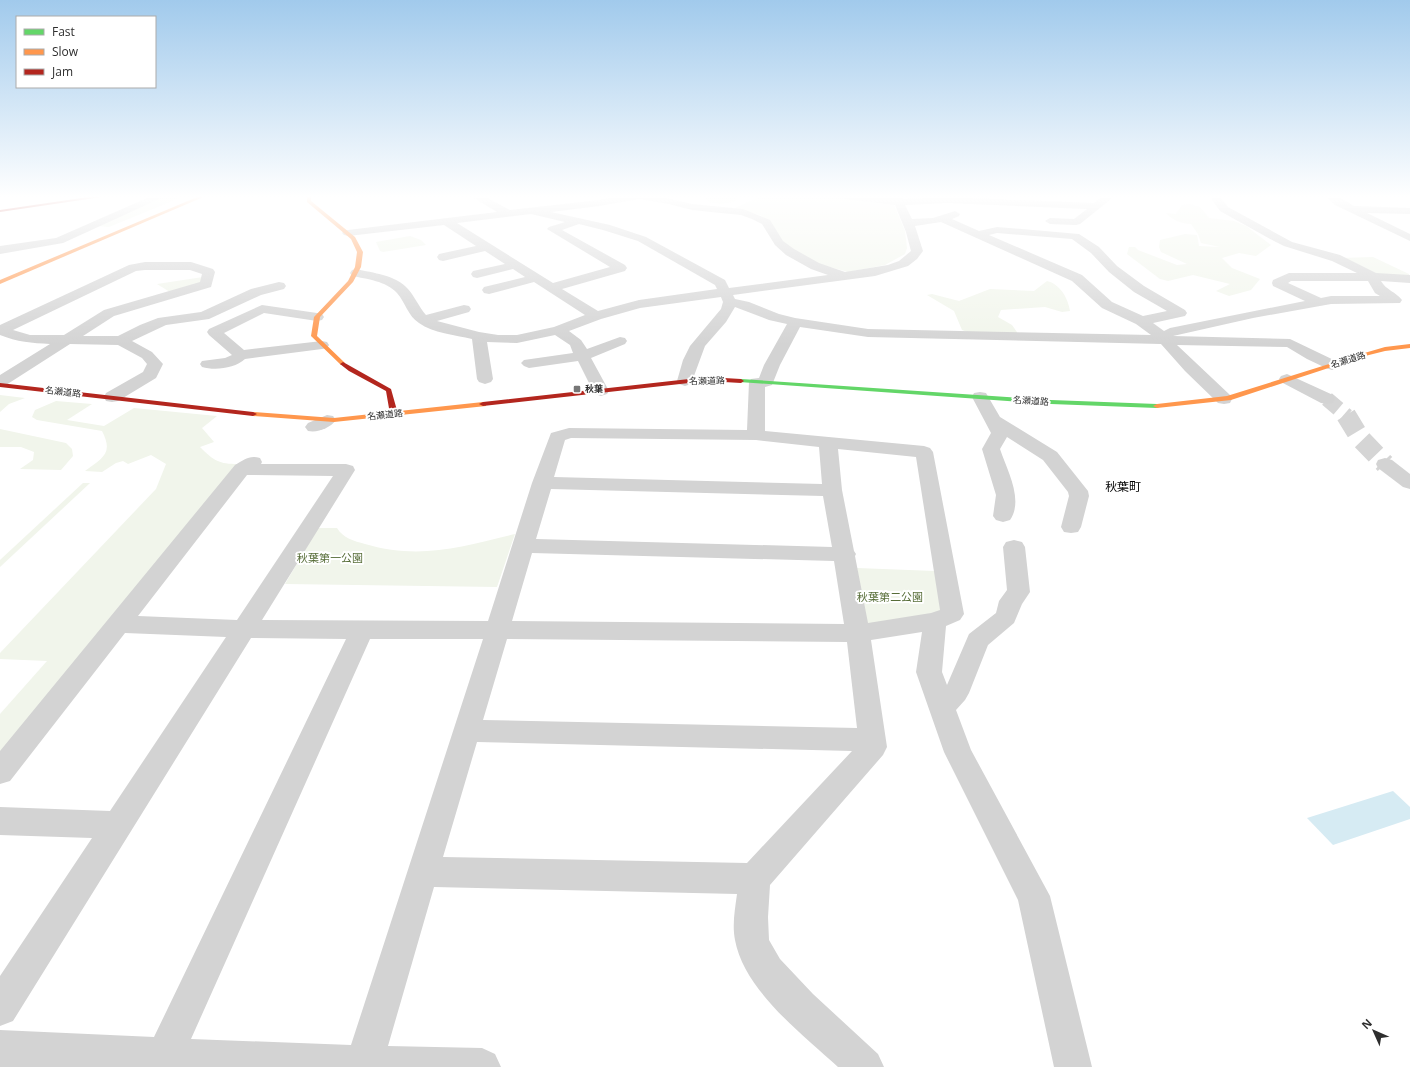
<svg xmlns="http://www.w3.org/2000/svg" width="1410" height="1067" font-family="'Open Sans','Noto Sans JP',sans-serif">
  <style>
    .green { fill: #f1f5eb }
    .water { fill: #d6ebf3 }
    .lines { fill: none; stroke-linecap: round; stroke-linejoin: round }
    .street-tunnel-far1 { stroke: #d5d5d5; stroke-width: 15; stroke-dasharray: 15 8; stroke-linecap: butt }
    .street-tunnel { stroke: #d5d5d5; stroke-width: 20; stroke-dasharray: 20 10; stroke-linecap: butt }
    .street { fill: #d3d3d3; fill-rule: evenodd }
    .fast { fill: #63d668; fill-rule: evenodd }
    .slow { fill: #ff974d; fill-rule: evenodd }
    .jam { fill: #b3261e; fill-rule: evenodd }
    .poi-dot { fill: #777; stroke: #fff; stroke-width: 1.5 }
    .labels { text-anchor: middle; stroke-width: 4; stroke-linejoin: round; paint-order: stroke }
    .far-street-label { font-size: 9px; fill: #2e2e2e; stroke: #fff }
    .far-poi-label { font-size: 9px; font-weight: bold; fill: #2e2e2e; stroke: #fff; text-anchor: start }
    .park-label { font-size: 11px; fill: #576d38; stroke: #fff }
    .neighbourhood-label { font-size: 12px; fill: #000; stroke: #fff }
  </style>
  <rect width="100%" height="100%" fill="#fff"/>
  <!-- green -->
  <g class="green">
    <polygon points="167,195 187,195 109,227 98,226"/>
    <path d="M705 195H743L736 199V201C727 204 711 206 704 198Z"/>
    <polygon points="763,195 819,195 889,203 894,205 905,231 907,248 905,254 885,265 848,272 819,264 785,245 770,222 760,215 733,209"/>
    <path d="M1190 204 1200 207 1209 218 1234 221 1246 226 1271 245 1256 256 1239 253 1222 258 1232 268 1260 279 1251 290 1229 296 1216 291 1230 284 1193 275 1168 281 1160 279 1127 254 1129 247H1135L1138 250 1177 265 1187 264 1161 252 1159 247 1160 240 1185 234 1197 235 1199 246 1220 247 1201 243 1198 234 1191 224C1182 224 1172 220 1166 213L1176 214 1182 205Z"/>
    <polygon points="410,236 421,240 426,245 383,252 380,251 376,242"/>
    <polygon points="1373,257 1409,274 1409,277 1377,274 1340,258"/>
    <polygon points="203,277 202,283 170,292 157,284"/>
    <path d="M1047 281C1060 284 1068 298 1070 311L1062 312 1045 307 1001 310 998 317 1012 325 1019 335 973 334 962 330 954 311 927 295 932 294 959 301 990 289 1034 291Z"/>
    <polygon points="0,395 25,398 9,404 0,412"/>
    <path d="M56 401 92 404 67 420 104 426 134 408 217 416 202 428 214 442 200 447C214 461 219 464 238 464L0 756V714L47 661 0 659V653L156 489 166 464 151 455 128 464 123 461 116 463 102 472 85 471C102 458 114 454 102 431L37 420 32 417 35 410Z"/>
    <polygon points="0,429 66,443 72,449 73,456 61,470 20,469 33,460 34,452 21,447 0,447"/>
    <polygon points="83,483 90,483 0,567 0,560"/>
    <path d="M318 528H337C343 538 354 541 365 544 420 560 461 547 515 534L497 587 285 584Z"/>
    <polygon points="857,568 935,571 943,610 868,630"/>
  </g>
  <!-- water -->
  <polygon class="water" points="1393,791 1410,807 1410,819 1333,845 1307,818"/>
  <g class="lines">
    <!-- street-tunnel-far1 -->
    <polyline class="street-tunnel-far1" points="1327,399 1347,416"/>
    <!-- street-tunnel -->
    <polyline class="street-tunnel" points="1346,415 1360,438 1385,464"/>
    <!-- street -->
    <g class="street">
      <polygon points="154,195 168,195 63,243 0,254 0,246 56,238"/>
      <path d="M469 195H482L510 210 599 200 625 195H654L692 204 743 209 770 220 783 241 794 249 819 263 845 272 888 265 899 261 911 251 906 232 895 205 837 198 832 195H867L892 198 891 195H901L903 199 947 197 1094 203 1104 195H1116L1080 224 1076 225 1050 224 1045 221 1050 218 1074 219 1087 209 947 203 905 205 912 219 933 218 955 211 960 214 959 216 952 219 979 231 997 227 1079 234 1099 247 1117 266 1144 286 1185 310 1187 313 1185 316 1153 323 1164 331 1170 328 1305 301 1273 286 1272 283 1273 280 1289 273H1357L1332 261 1284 246 1274 241 1220 211 1210 197 1211 195H1225L1221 198 1228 207 1292 242 1340 255 1376 273 1410 275V283L1381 281C1386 290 1396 292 1402 300L1400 303 1331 304 1253 318 1173 336 1290 339 1338 362 1340 365 1338 368 1332 370 1326 368 1307 359 1287 347 1177 345 1230 395 1232 399 1230 403 1224 404 1218 403 1185 371 1161 344 868 337 800 327 780 365 772 385 765 387V431L924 446 930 448 933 452 964 614 960 620 946 626 942 672 947 685 969 634 996 613 999 601 1007 590 1003 547 1006 542 1014 540 1022 542 1025 547 1030 592 1022 604 1014 623 988 645 969 693 965 700 956 710 971 750 1050 896 1092 1067H1054L1018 900 944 752 916 672 922 632 871 640 887 747 883 755 770 885 768 917 769 940 780 959 813 994 878 1054 884 1067H838C802 1034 744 990 735 940 732 925 735 909 737 894L434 887 388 1046 482 1048 495 1054 501 1067H0V1030L154 1037 346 639 251 638 13 1021 0 1026V976L92 838 0 835V807L110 811 226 637 125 633 10 781 0 784V751L235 465C244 460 249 455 260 458L262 462 261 464H346L353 466 355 470 262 620 488 621 532 483 551 433 569 428 747 430 749 382 751 379 759 378 764 365 787 324 769 320 735 307 726 322 705 346 691 384 685 386 679 384 677 381 683 360 690 346 721 309 723 302 721 297 640 308 601 319 569 331 581 340 587 349 620 337 625 338 627 341 625 344 591 358 609 391 607 394 601 396 595 394 593 391 578 361 529 368 524 366 521 363 524 360 573 353 570 345 555 335 517 343 487 342 493 379 491 382 485 384 479 382 477 379 472 339C455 335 433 333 419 323 408 316 405 302 397 293 386 281 367 279 352 276L350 273 352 270 356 269C373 273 396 275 408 289 415 297 419 307 426 315L464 305 469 306 471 309 469 312 437 321 479 332 498 335H517L554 327 585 315 534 282 489 294 484 293 482 290 484 287 525 277 513 269 477 278 473 277 471 274 473 271 505 264 485 251 443 261 439 260 437 257 439 254 476 246 444 225 348 236 344 235 342 233 344 231 348 230 497 212ZM639 199 669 204 692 210 741 215 752 219 762 224 775 245 786 255 811 269 828 275 729 288 725 280 646 237 610 225 551 212 599 206ZM531 214 565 222 549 227 547 229 610 267 553 283 457 223ZM941 222 1072 281 1102 308 1136 324 1151 335 868 329 795 318 779 314 749 302 735 299 733 295 875 276 908 266 917 259 923 251 915 226ZM579 224 603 230 638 241 715 285 717 289 639 300 598 311 562 289 625 271 627 268 625 265 562 230ZM997 233 1072 239 1091 253 1109 272 1134 292 1167 311 1143 316 1112 302 1082 275 989 235ZM1291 281H1368L1375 293 1380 296H1331L1321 298 1288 283ZM571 438 756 440 819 447 822 484 554 477 565 440ZM838 449 916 457 940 610 931 613 868 623 855 556 856 554 854 551 842 490ZM247 475 333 476 237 620 138 616ZM551 489 823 496 832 547 536 539ZM532 553 834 561 844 624 512 621ZM370 639H483L351 1045 191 1039ZM507 639 847 642 857 728 483 720ZM477 742 852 751 747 863 443 857Z"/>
      <polygon points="1324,195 1336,195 1354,206 1410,208 1410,214 1367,213 1410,234 1410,241 1335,205"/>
      <path d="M145 262H191L213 269 215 272 211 287 114 316 83 336H118L140 325 158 318 201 312 251 289 279 282 284 283 286 286 284 289 261 295 209 319 166 325 132 341 152 352 163 364 156 378 118 401 112 402 106 401 104 397 106 393 143 372 147 364 142 358 118 345 70 344 6 385 0 387V375L50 344C32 343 17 342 0 335V325L129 265ZM145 270H190L202 274 200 282 104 310 64 335H30L13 330 136 271Z"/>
      <path d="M262 305 317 313 322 314 324 317 322 320 317 321 264 313 224 333 244 350 322 341 327 342 329 345 327 348 322 349 245 359C235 368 216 371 202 367L200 364 202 361 225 358 232 355 209 335 207 332 209 329Z"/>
      <polygon points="1287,374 1333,395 1335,399 1333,403 1327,404 1321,403 1281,382 1279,379 1281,376"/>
      <path d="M980 392 986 393 1000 417 1057 452 1088 491 1089 496 1081 527 1078 532 1071 533 1064 532 1061 527 1069 496 1068 492 1043 460 1007 437 1000 449C1007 470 1024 500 1010 520L1003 522 996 520 993 516 996 495 982 449 991 433 972 397 974 393Z"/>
      <path d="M327 415 333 416 336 420C330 428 318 433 308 431L305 427 308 423Z"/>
      <polygon points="1385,458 1392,460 1410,474 1410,489 1403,487 1378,468 1376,464 1378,460"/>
    </g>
    <!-- fast -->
    <polygon class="fast" points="741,379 1051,400 1157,404 1161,406 1157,408 1051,404 739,382 739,380"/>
    <!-- slow -->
    <g class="slow">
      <polygon points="202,195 208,195 0,284 0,280"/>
      <polygon points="307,195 311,195 311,201 355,237 363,252 361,267 353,282 320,317 317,336 345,363 345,365 341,365 311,336 314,317 348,281 355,267 357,252 351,239 307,202"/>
      <polygon points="1410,344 1410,348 1385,351 1365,356 1231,400 1157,408 1153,406 1157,404 1227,396 1361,354 1385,347"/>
      <polygon points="483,402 486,402 486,406 334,422 253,416 249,414 253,412 334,418"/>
    </g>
    <!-- jam -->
    <g class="jam">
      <polygon points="102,195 115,195 0,212 0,210"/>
      <polygon points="343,362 391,389 398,414 397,416 391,416 390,414 386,391 349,371 340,364"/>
      <polygon points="707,377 741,379 744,381 741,383 707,381 483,406 479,404 483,402"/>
      <polygon points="0,383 253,412 257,414 253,416 0,387"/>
    </g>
  </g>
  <!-- sky -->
  <linearGradient id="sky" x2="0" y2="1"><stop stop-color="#a1caec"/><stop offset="0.57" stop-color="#fff"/><stop offset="1" stop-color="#fff" stop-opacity="0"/></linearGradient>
  <rect width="1410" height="345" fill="url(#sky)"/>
  <!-- markers -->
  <rect class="poi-dot" x="573" y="385" width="8" height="8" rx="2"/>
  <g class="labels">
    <!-- far-street labels -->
    <g class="far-street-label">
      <text transform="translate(1348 360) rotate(-17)" y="3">名瀬道路</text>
      <text transform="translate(707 381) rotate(-1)" y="3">名瀬道路</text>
      <text transform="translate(63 392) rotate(6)" y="3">名瀬道路</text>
      <text transform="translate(1031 401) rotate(4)" y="3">名瀬道路</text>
      <text transform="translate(385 415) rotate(-6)" y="3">名瀬道路</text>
    </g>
    <!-- far-poi labels -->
    <g class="far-poi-label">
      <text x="585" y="392">秋葉</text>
    </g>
    <!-- park labels -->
    <g class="park-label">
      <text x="330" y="562">秋葉第一公園</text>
      <text x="890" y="601">秋葉第二公園</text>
    </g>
    <!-- neighbourhood labels -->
    <g class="neighbourhood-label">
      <text x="1123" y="491">秋葉町</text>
    </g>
  </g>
  <!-- legend -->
  <rect x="16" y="16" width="140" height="72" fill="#ffffff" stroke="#ababab"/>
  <rect x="24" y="29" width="20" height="6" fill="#63d668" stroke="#ababab"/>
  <text x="52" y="36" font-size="12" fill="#2e2e2e">Fast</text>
  <rect x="24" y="49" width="20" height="6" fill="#ff974d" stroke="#ababab"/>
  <text x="52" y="56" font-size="12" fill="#2e2e2e">Slow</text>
  <rect x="24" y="69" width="20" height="6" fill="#b3261e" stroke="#ababab"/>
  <text x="52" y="76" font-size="12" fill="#2e2e2e">Jam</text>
  <!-- north arrow -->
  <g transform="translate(1374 1031) rotate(315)" stroke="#ffffff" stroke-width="3" paint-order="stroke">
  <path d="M0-3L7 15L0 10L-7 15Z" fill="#2e2e2e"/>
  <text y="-6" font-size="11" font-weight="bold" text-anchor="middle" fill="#2e2e2e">N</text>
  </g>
</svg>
